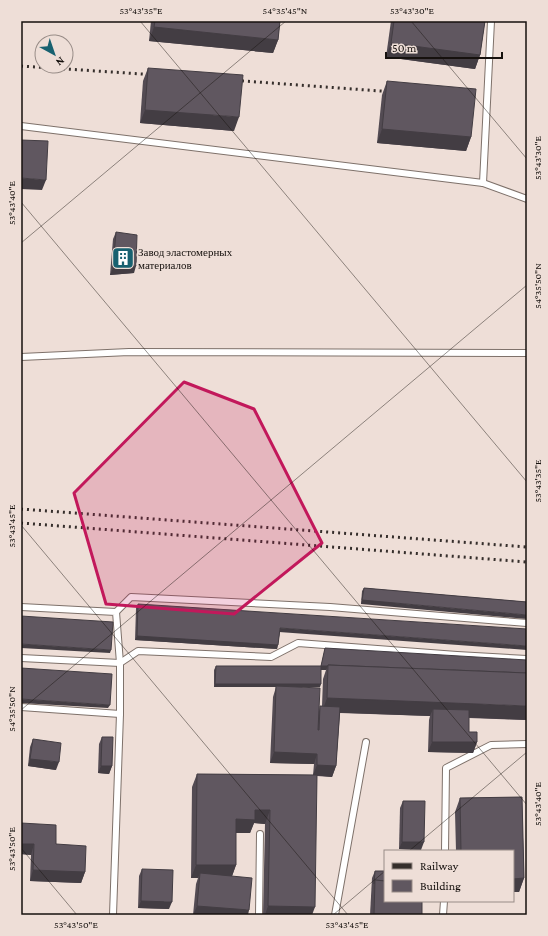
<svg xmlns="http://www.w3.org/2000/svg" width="548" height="936" font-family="'Crimson Pro',serif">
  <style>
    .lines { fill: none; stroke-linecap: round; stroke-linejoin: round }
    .service-casing { stroke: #7e716a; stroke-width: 8 }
    .service { stroke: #fff; stroke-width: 6 }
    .rail { stroke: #352e2b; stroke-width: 3; stroke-dasharray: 2 4; stroke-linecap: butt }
    .wall { fill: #534b53; fill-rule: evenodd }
    .shaded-wall { fill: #433d43 }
    .building { fill: #605760; stroke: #433d43 }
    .marked { fill: #c2185b; fill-opacity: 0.2; stroke: #c2185b; stroke-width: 3; stroke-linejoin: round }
    .ticks { fill: none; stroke: #16110e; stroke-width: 1; stroke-opacity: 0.45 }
    .labels { text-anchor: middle; stroke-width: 4; stroke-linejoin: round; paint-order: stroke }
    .poi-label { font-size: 11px; fill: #16110e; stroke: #eeded7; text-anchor: start }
    .neatline { fill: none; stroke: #16110e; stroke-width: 1.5 }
    .ticks-label { font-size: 10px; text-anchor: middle; fill: #16110e }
  </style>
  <rect width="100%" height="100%" fill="#eeded7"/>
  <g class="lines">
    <!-- service casing -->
    <g class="service-casing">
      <g id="service">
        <polyline points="21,126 483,183 527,199"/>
        <polyline points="483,183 491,21"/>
        <polyline points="21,357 129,352 527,353"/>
        <polyline points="21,607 116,612 120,663 120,714 21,707"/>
        <polyline points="116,612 131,597 330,607 527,623"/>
        <polyline points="21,658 120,663 138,651 271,657 298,643 457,655 527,659"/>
        <polyline points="445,851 446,768 491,745 527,744"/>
        <polyline points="113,915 120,714"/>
        <polyline points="259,915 260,834"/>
        <polyline points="335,915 366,742"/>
        <polyline points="443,915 444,901"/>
      </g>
    </g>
    <!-- service -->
    <use href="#service" class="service"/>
    <!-- rail -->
    <g class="rail">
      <polyline points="21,66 157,75"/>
      <polyline points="230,80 394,92"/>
      <polyline points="21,509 527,547"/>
      <polyline points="21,523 527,562"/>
    </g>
  </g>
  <!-- wall -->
  <g class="wall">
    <polygon points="151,21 280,21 278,40 273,53 149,41"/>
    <polygon points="391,21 485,21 480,55 475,69 386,57"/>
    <polygon points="148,68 234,131 140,123 143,81"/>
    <polygon points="387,81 471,137 466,151 377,143 382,95"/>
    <polygon points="116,232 134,273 110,275 113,239"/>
    <polygon points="364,588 527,602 361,604 362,591"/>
    <polygon points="138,604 280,632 277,649 135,640 136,608"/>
    <path d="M325 648 527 720 469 718V732L477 742 473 753 428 752 429 720 430 716 340 713 336 766 332 777 317 776 312 915H263L265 824 254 823 250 833H236V865L232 876 248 915H193L196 884 198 878H191L192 787 197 774 313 775 314 764 270 763 273 697 276 687H214V670L216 666H321ZM321 670H326L323 679 322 706H320L319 711 302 687H320Z"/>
    <polygon points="102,737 112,766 109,774 98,773 99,744"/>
    <polygon points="33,739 56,770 28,766 30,747"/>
    <polygon points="522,797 524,878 519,892 513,892 513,851 456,851 455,812 460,798"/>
    <polygon points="403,801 421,850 399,849 400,808"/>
    <polygon points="21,823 56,844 85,872 81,883 30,881 31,855 21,854"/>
    <polygon points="142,869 169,909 138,908 139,876"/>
    <polygon points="375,871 422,915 370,915 372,878"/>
  </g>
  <!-- shaded-wall -->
  <g class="shaded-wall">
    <polygon points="154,27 278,40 273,53 149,41"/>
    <polygon points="391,43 480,55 475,69 386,57"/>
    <polygon points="145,110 239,117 234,131 140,123"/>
    <polygon points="382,129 471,137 466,151 377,143"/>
    <polygon points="21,178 46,180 42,190 21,189"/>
    <polygon points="136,266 134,273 110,275 113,268"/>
    <polygon points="362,600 527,615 527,619 361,604"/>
    <polygon points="280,628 527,646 527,650 279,632"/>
    <polygon points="137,636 278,645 277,649 135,640"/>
    <polygon points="21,644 111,650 110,653 21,648"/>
    <polygon points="321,666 328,666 326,670 320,670"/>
    <polygon points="215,684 321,684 320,687 214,687"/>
    <polygon points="327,698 527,706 527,720 433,716 433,709 430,716 322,712"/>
    <polygon points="21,699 110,705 108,708 21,703"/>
    <polygon points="432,742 477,742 473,753 428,752"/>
    <polygon points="274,752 317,754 314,764 270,763"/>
    <polygon points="30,759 59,762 56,770 28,766"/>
    <polygon points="317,765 336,766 332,777 313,775"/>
    <polygon points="101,766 112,766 109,774 98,773"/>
    <polygon points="255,810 270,810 265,824 254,823 250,833 231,833 236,819"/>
    <polygon points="402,842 424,842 421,850 399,849"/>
    <polygon points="21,844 34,844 31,855 21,854"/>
    <polygon points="196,865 236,865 231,879 200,873 198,878 191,878"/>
    <polygon points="33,870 85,872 81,883 30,881"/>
    <polygon points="524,878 519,892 513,892 513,879"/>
    <polygon points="141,901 172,902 169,909 138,908"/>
    <polygon points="197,906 249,910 248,915 193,915"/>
    <polygon points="268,906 315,907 312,915 265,915"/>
    <polygon points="374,914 407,915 373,915"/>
  </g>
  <!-- building -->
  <g class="building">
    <polygon points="155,21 280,21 278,40 154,27"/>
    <polygon points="394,21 485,21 480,55 391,43"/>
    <polygon points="148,68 243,75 239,117 145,110"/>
    <polygon points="387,81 476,89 471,137 382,129"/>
    <polygon points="21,140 48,141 46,180 21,178"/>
    <polygon points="116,232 137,235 136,266 113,268"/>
    <polygon points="364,588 527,602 527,615 362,600"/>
    <polygon points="138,604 527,629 527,646 280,628 278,645 137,636"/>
    <polygon points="21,616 113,622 111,650 21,644"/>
    <polygon points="325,648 527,660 527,673 328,665 328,666 321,666"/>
    <polygon points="328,665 527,673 527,706 327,698"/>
    <polygon points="216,666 321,666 321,684 215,684"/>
    <polygon points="21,668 112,674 110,705 21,699"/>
    <polygon points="276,686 320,688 318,730 319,730 320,706 340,707 336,766 317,765 317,754 274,752"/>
    <polygon points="433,709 469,710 469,732 477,732 477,742 432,742"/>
    <polygon points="102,737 113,737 112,766 101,766"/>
    <polygon points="33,739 61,743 59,762 30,759"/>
    <polygon points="197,774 317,775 315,907 268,906 270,810 255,810 255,820 236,819 236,865 196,865"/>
    <polygon points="522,797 524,878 513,879 513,851 461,851 460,798"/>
    <polygon points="403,801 425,801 424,842 402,842"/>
    <polygon points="21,823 56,825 56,844 86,846 85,872 33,870 34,844 21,844"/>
    <polygon points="142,869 173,870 172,902 141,901"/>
    <polygon points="375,871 385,871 385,881 375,880 374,884"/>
    <polygon points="200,873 252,878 249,910 197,906"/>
    <polygon points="375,880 385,881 385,901 422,901 422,915 374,914"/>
  </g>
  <!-- marked area -->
  <path class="marked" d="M184 382 254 409 322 543 234 614 106 604 74 493Z"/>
  <!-- ticks -->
  <path class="ticks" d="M140 21 527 482M411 21 527 159M21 202 527 805M21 243 286 21M21 525 348 915M21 710 527 285M21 848 77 915M409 851 527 752M333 915 385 871"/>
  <!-- icons -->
  <defs>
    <g id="building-square" transform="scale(1.15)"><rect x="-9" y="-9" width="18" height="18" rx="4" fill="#186170" stroke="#eeded7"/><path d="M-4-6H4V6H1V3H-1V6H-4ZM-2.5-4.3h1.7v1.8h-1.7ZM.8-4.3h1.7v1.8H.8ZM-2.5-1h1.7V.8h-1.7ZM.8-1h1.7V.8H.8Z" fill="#fff"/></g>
  </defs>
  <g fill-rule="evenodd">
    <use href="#building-square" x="123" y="258"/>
  </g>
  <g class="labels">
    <!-- poi labels -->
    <g class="poi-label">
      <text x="138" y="256">Завод эластомерных<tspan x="138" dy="13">материалов</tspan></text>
    </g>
  </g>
  <!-- border -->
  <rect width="548" height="936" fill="none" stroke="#eeded7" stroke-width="44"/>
  <!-- legend -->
  <rect x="384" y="850" width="130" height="52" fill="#eeded7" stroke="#988c87"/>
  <rect x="392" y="863" width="20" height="6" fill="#352e2b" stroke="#988c87"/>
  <text x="420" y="870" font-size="12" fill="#16110e">Railway</text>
  <rect x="392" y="880" width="20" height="12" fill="#605760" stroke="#988c87"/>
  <text x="420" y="890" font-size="12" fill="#16110e">Building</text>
  <!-- north arrow -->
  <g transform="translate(54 54) rotate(140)"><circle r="19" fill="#eeded7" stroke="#988c87"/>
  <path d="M0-3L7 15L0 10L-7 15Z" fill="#186170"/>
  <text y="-6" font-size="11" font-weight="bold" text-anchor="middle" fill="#16110e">N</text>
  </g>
  <!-- scale -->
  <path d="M386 52v6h116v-6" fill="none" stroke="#16110e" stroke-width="2"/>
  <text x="392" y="52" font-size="12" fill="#16110e" stroke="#eeded7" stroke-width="3" paint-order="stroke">50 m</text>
  <rect x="22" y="22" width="504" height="892" class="neatline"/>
  <g class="ticks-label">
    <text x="141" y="14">53°43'35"E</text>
    <text x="285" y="14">54°35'45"N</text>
    <text x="412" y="14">53°43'30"E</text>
    <text transform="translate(537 158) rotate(-90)" y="4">53°43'30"E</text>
    <text transform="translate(11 203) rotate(-90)" y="4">53°43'40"E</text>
    <text transform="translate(537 286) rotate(-90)" y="4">54°35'50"N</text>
    <text transform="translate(537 481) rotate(-90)" y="4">53°43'35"E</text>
    <text transform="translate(11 526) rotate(-90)" y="4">53°43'45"E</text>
    <text transform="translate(11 709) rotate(-90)" y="4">54°35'50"N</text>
    <text transform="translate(537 804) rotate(-90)" y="4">53°43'40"E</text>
    <text transform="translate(11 849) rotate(-90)" y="4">53°43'50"E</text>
    <text x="76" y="928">53°43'50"E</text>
    <text x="347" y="928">53°43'45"E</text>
  </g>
</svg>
